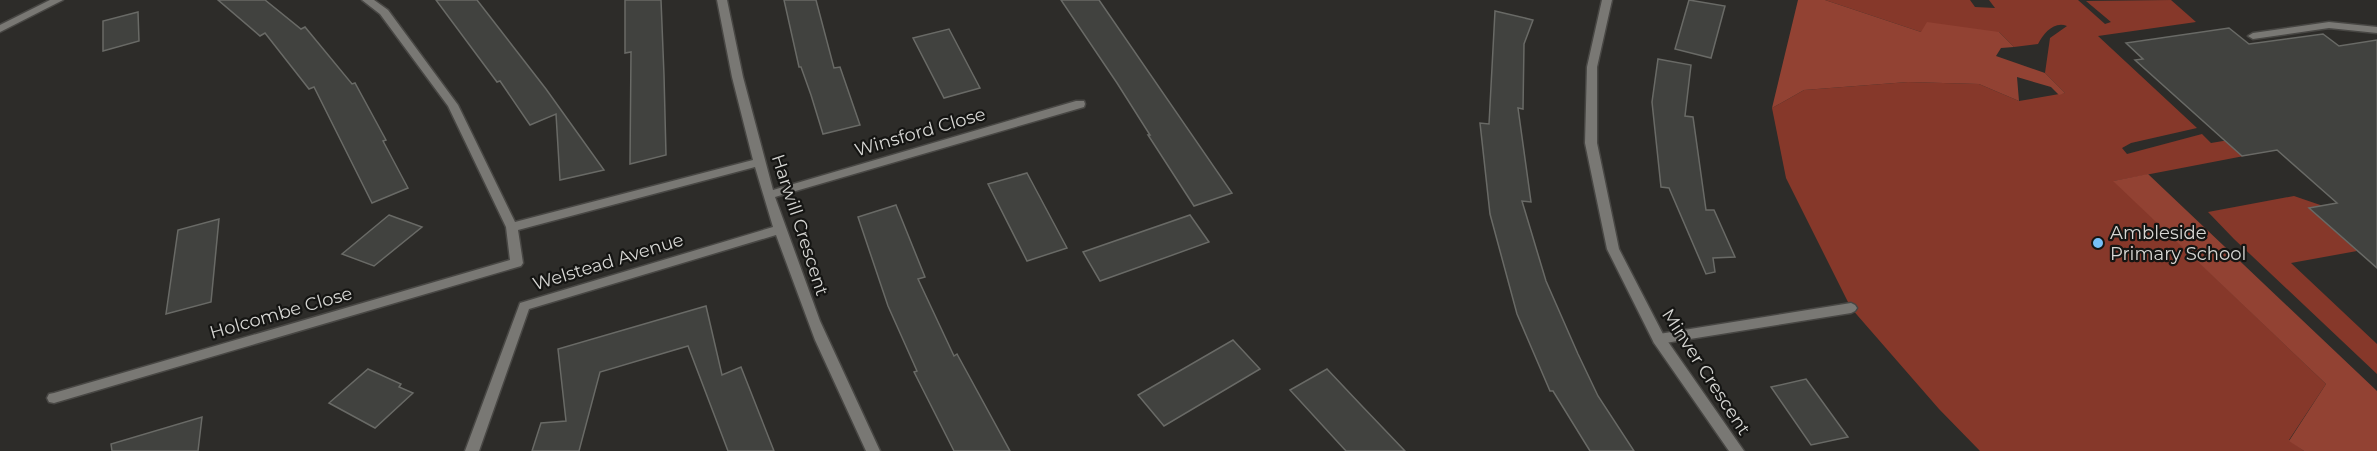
<svg xmlns="http://www.w3.org/2000/svg" width="2377" height="451" font-family="Montserrat,sans-serif">
  <style>
    .green { fill: #86382a }
    .forest { fill: #924233 }
    .building { fill: #41423f; stroke: #696a66; stroke-width: 1.5 }
    .lines { fill: none; stroke-linecap: round; stroke-linejoin: round }
    .service-casing { stroke: #484744; stroke-width: 3 }
    .minor-casing { stroke: #484744; stroke-width: 3 }
    .service { fill: #797874; fill-rule: evenodd }
    .minor { fill: #797874; fill-rule: evenodd }
    .poi-dot { fill: #76c0f7; stroke: #151513; stroke-width: 2 }
    .labels { text-anchor: middle; stroke-width: 4.5; stroke-linejoin: round; paint-order: stroke }
    .street-label { font-size: 18px; fill: #d6d6d3; stroke: #151513 }
    .poi-label { font-size: 18px; fill: #d6d6d3; stroke: #151513; text-anchor: start }
  </style>
  <rect width="100%" height="100%" fill="#2d2c29"/>
  <!-- green -->
  <g class="green">
    <path d="M1825 0H1970L1975 7 1995 8 1989 0H2078L2105 24 2111 22 2086 1 2171 0 2196 22 2098 36 2197 128 2131 143 2122 148 2127 154 2202 134 2211 143 2253 136 2270 151 2114 181 2326 384 2289 440 2304 451H1980L1939 409 1851 308 1786 178 1772 108 1804 90 1908 82 1979 84 2019 101 2065 93 2045 73 2050 38 2067 26C2054 21 2044 33 2038 44L2014 47 1999 32H1921Z"/>
    <polygon points="2294,196 2329,208 2328,225 2357,251 2291,263 2377,344 2377,374 2234,239 2208,212"/>
  </g>
  <!-- forest -->
  <g class="forest">
    <polygon points="1798,0 1825,0 1921,32 1927,22 1999,32 2014,47 2001,48 1996,56 2045,73 2065,93 2059,95 2051,87 2017,77 2019,101 1979,84 1908,82 1804,90 1772,108"/>
    <polygon points="2148,174 2377,391 2377,451 2304,451 2289,441 2326,384 2113,181"/>
  </g>
  <!-- building -->
  <g class="building">
    <polygon points="218,0 265,0 301,29 305,27 352,84 355,83 386,140 383,141 408,188 372,203 314,87 309,89 265,33 260,36"/>
    <polygon points="436,0 477,0 546,89 604,170 560,180 556,114 530,125 500,81 497,82"/>
    <polygon points="625,0 661,0 664,75 666,155 630,164 631,52 625,53"/>
    <polygon points="784,0 816,0 834,68 840,67 860,125 823,134 811,95 801,67 799,67"/>
    <polygon points="1061,0 1099,0 1232,193 1194,206 1148,135 1150,135 1117,83"/>
    <polygon points="1689,0 1725,6 1711,58 1675,49"/>
    <polygon points="1495,11 1533,20 1524,44 1523,109 1518,108 1531,202 1522,201 1546,281 1578,354 1598,396 1634,451 1590,451 1553,391 1550,391 1517,314 1490,214 1480,123 1489,124"/>
    <polygon points="138,12 139,41 103,51 103,21"/>
    <polygon points="2229,28 2249,44 2323,34 2339,46 2377,40 2377,268 2309,208 2337,203 2277,150 2242,156 2135,60 2143,59 2126,43"/>
    <polygon points="949,29 980,88 944,98 913,38"/>
    <polygon points="1658,59 1691,65 1685,116 1693,117 1706,210 1714,210 1735,257 1713,258 1715,272 1706,274 1669,188 1661,187 1652,102"/>
    <polygon points="1027,173 1067,248 1027,261 988,184"/>
    <polygon points="896,205 925,277 918,279 954,356 957,354 1010,451 954,451 914,372 917,371 888,306 858,217"/>
    <polygon points="389,215 422,227 374,266 342,254"/>
    <polygon points="1190,215 1209,242 1100,281 1083,252"/>
    <polygon points="219,219 211,302 166,314 178,230"/>
    <polygon points="706,306 722,375 741,367 774,451 728,451 688,346 600,372 579,451 532,451 541,423 566,421 558,349"/>
    <polygon points="1233,340 1260,369 1164,426 1138,395"/>
    <polygon points="368,369 401,384 399,387 413,393 375,428 329,403"/>
    <polygon points="1327,369 1361,405 1405,451 1346,451 1290,390"/>
    <polygon points="1806,379 1848,437 1811,445 1771,387"/>
    <polygon points="202,417 198,451 112,451 111,444"/>
  </g>
  <g class="lines">
    <!-- service casing -->
    <g class="service-casing">
      <g id="service">
        <polygon points="2329,22 2377,27 2377,33 2329,28 2253,39 2248,36 2253,33"/>
        <polygon points="1851,303 1855,305 1857,308 1855,311 1851,313 1659,344 1654,343 1653,339 1654,335 1659,334"/>
      </g>
    </g>
    <!-- minor casing -->
    <g class="minor-casing">
      <g id="minor">
        <polygon points="50,0 63,0 0,32 0,25"/>
        <polygon points="362,0 374,0 388,10 458,105 515,222 753,160 732,77 717,0 727,0 743,77 773,190 1076,101 1084,101 1085,104 1084,107 775,197 820,321 880,451 866,451 815,340 776,235 529,309 479,451 465,451 520,303 773,227 755,167 518,230 523,263 521,266 54,403 49,402 47,398 49,394 54,393 510,260 506,227 448,106 380,14"/>
        <polygon points="1602,0 1612,0 1597,67 1597,143 1619,249 1664,336 1744,451 1729,451 1654,343 1607,249 1585,143 1587,67"/>
      </g>
    </g>
    <!-- service -->
    <use href="#service" class="service"/>
    <!-- minor -->
    <use href="#minor" class="minor"/>
  </g>
  <!-- markers -->
  <circle class="poi-dot" cx="2098" cy="243" r="6"/>
  <g class="labels">
    <!-- street labels -->
    <g class="street-label">
      <text transform="translate(920 132) rotate(-16)" y="6">Winsford Close</text>
      <text transform="translate(800 225) rotate(72)" y="6">Harwill Crescent</text>
      <text transform="translate(608 262) rotate(-17)" y="6">Welstead Avenue</text>
      <text transform="translate(281 313) rotate(-16)" y="6">Holcombe Close</text>
      <text transform="translate(1706 372) rotate(57)" y="6">Minver Crescent</text>
    </g>
    <!-- poi labels -->
    <g class="poi-label">
      <text x="2110" y="239">Ambleside<tspan x="2110" dy="21">Primary School</tspan></text>
    </g>
  </g>
</svg>
